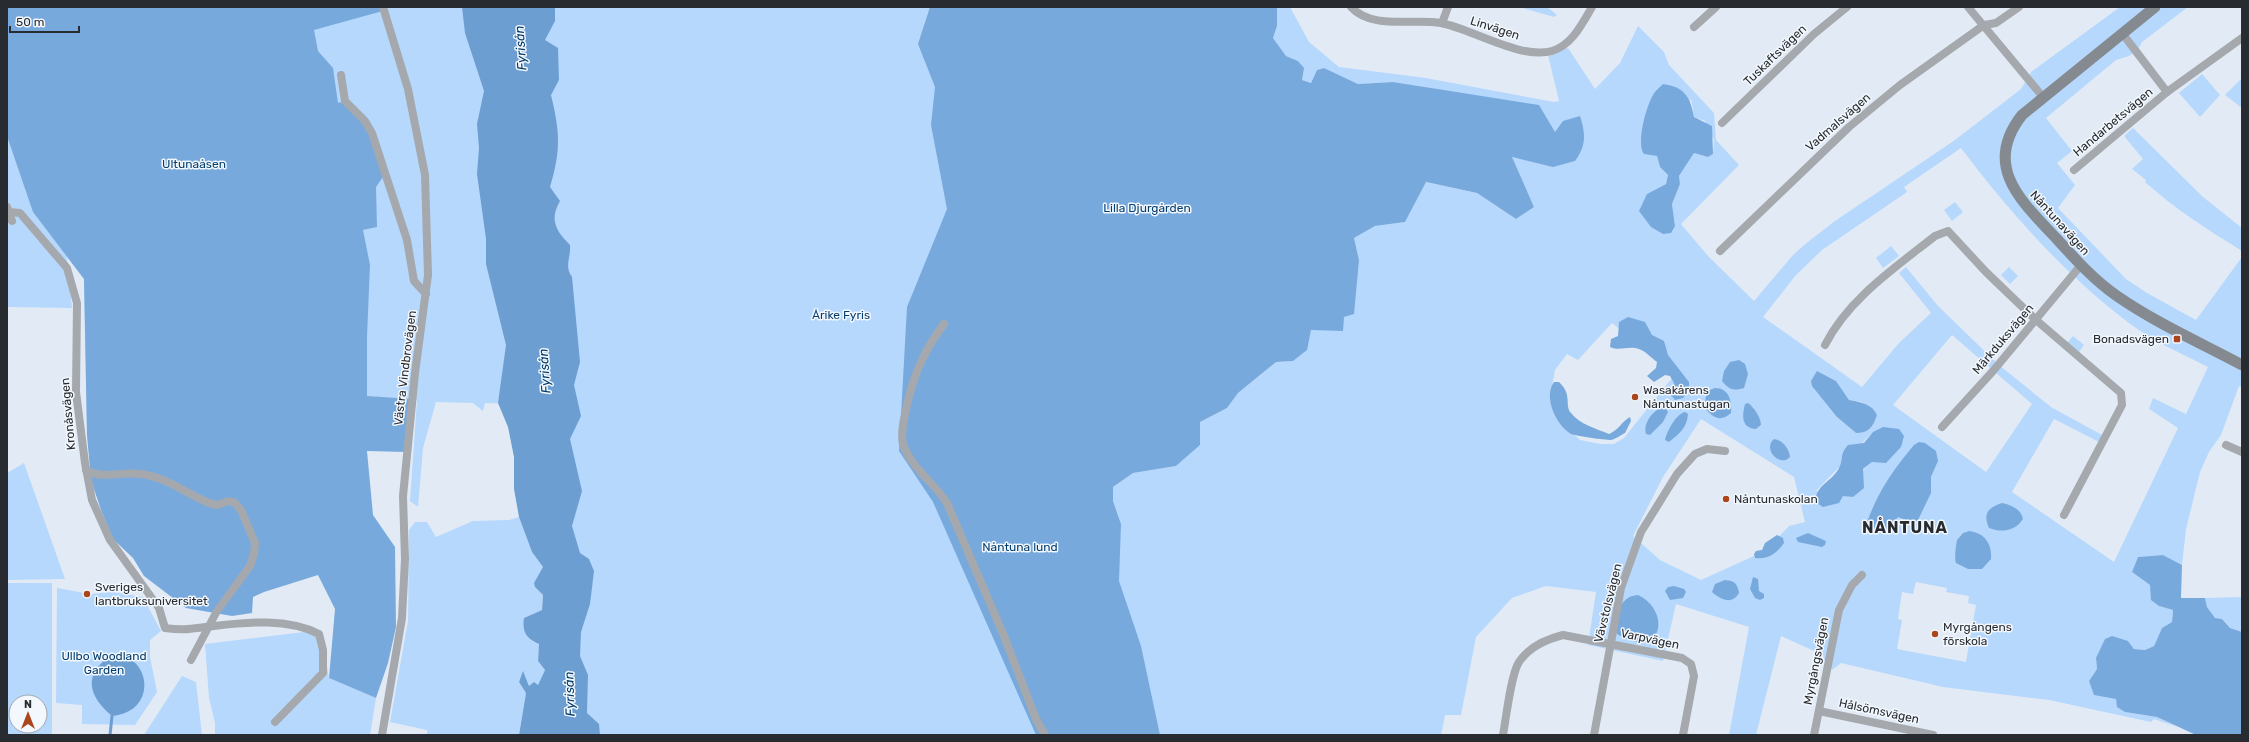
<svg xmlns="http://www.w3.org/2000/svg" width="2249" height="742" font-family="Rubik,sans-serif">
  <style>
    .green { fill: #b6d8fd; fill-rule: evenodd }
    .forest { fill: #78a9dd }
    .water { fill: #6d9ed2 }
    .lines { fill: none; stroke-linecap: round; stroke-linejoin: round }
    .stream { stroke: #6d9ed2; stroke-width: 3 }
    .street { stroke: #a5a9ad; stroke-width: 8 }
    .secondary { stroke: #848a90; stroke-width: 11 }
    .poi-dot { fill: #ab451b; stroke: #f2f8fe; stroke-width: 1.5 }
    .labels { text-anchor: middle; stroke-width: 3; stroke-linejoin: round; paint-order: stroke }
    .street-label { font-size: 12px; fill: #282b2f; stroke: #f2f8fe }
    .park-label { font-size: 12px; fill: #063e6e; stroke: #f2f8fe }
    .poi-label { font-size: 12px; fill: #282b2f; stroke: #f2f8fe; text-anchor: start }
    .water-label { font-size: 13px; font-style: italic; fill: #003a69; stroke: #f2f8fe }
    .district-label { font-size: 16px; font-weight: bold; letter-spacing: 1px; fill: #282b2f; stroke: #f2f8fe }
  </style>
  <rect width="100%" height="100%" fill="#e2ebf5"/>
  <!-- green -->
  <g class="green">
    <path d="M7 7H1259L1102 481 1121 524 1113 501V487L1133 473 1176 466 1200 445V422L1227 408 1238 393 1276 362 1293 361 1311 330 1344 317 1359 260 1354 238 1375 226 1405 222 1425 182 1477 193 1516 219 1534 207 1511 157 1553 166 1575 161 1555 132 1435 89 1393 82 1358 84 1324 68 1317 70 1311 83 1302 80 1303 68 1298 61 1286 56 1273 38 1277 26V7H1290L1309 42 1339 67 1426 78 1554 102 1559 101 1548 55 1568 48 1595 89 1620 63 1638 26 1664 52 1669 65 1714 113 1716 140 1739 165 1681 224 1708 256 1754 301 1793 255 1804 245 1835 221 1955 140 2021 89 2031 72 2120 7H2188L2142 42C2137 54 2128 57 2116 60L2046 118 2072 151 2057 163 2075 185 2058 208 2126 279 2147 293 2196 320 2242 257V387L2239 386 2221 435 2209 452 2200 472 2186 529 2182 565 2163 555 2138 557 2132 572 2150 585 2159 606 2173 610 2172 622 2162 628 2154 646 2145 650 2134 649 2128 641 2096 658 2097 669 2089 681 2116 699 2125 712 2157 717 2177 727 2154 719 2151 722 2049 700 1943 687 1841 663 1832 670 1825 663 1823 655 1781 636 1756 735H1729L1749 627 1676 604 1663 661 1588 645 1596 592 1546 586 1512 598 1476 637 1461 715H1445L1441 735H571L546 405 485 403 483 411 473 403 436 402 423 448 418 507 410 501 417 400 90 463 87 435 84 279 67 257 72 308 7 307ZM1691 99 1694 117 1705 121 1714 140 1713 154 1708 157 1694 153 1679 176 1680 184 1672 204 1675 226 1647 194 1666 184 1668 175 1660 167 1657 156ZM1961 148C2010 213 2067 277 2133 326 2156 343 2183 354 2208 367L2186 414 2153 398 2149 409 2178 428 2114 562 2012 492 2054 419 2099 442 2102 435 2051 407 1999 365 1938 306 1906 267 1899 273 1931 313 1899 343 1862 387 1763 317 1796 275 1822 250 1907 192 1904 187ZM1612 323 1676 373 1624 438 1614 444H1601L1580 440 1570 431 1552 386 1555 370 1567 354 1578 360ZM1952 335 2032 404 1986 472 1893 405ZM1817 371 1836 381 1849 400 1862 402 1877 415C1873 427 1869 433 1856 433L1837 417ZM1753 406 1761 425 1756 429 1751 428ZM1701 419 1794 477 1805 522 1789 526 1765 551 1701 580 1660 560 1633 536 1663 477ZM1873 432 1872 462 1863 470V488L1853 497 1816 491ZM1938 461 1931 477V484L1912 523 1898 517ZM1969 531 1955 559 1957 552V540L1963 533ZM1916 582 1947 588 1946 592 1969 596 1968 603 1976 605 1966 662 1897 649 1902 620 1898 619 1902 592 1913 594Z"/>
    <polygon points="1519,7 1547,7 1557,15 1554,17"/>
    <polygon points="2202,74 2220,95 2200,117 2179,93"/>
    <polygon points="2242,78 2242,108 2225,95"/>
    <path d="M2133 128 2203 197 2242 228V251C2208 230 2175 209 2145 182L2146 180 2132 169 2143 159 2125 137V135Z"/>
    <polygon points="1955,202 1963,212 1952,221 1944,210"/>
    <polygon points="1891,246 1899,256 1883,268 1876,258"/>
    <polygon points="2009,267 2018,276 2010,284 2001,275"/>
    <polygon points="2073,336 2084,345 2079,352 2067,343"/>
    <polygon points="24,463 65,579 7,580 7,473"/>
    <polygon points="519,517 532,552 543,567 535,587 543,595 542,610 524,618 532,641 539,644 538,661 545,670 538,685 529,686 523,672 519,682 526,693 519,735 427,735 427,730 390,722 408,621 409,530 415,522 427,522 436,537 473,521 509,520"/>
    <path d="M7 583H52V735H7ZM16 702H40V726H16Z"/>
    <polygon points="57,588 90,594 112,592 143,597 161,631 150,640 150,657 157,692 135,725 82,724 82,705 56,703"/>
    <polygon points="2242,597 2242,632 2230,628 2222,619 2215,618 2207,607 2205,598"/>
    <polygon points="321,630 329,678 376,698 370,735 215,735 215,723 209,698 205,644"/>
    <polygon points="182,676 196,682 202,735 144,735"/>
  </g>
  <!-- forest -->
  <g class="forest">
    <polygon points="7,7 383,7 384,10 379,12 314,30 318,51 333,68 338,103 345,101 365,121 385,174 376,187 377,227 363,230 370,265 367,337 367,396 412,399 407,452 367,451 373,515 395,547 396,627 388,663 376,698 329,678 335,609 318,575 264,592 253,597 252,613 232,616 186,608 144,576 133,558 113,539 101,510 91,480 87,435 84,279 33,212 7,136"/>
    <path d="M930 7H1277V26L1273 38 1286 56 1298 61 1304 68 1302 80 1311 83 1317 70 1324 68 1358 84 1393 82 1539 105 1555 132 1563 121 1580 116C1586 134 1586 146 1575 161L1553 167 1512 157 1534 207 1516 219 1477 193 1426 182 1405 222 1375 226 1354 238 1359 260 1354 314 1344 317 1343 331 1311 330 1307 350 1293 361 1276 362 1238 393 1227 408 1200 422V445L1176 466 1133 473 1113 487V501L1121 524 1119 581 1141 646 1160 735H1036L933 502 899 451 907 307 947 209 931 125 935 87 918 44Z"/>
    <path d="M1663 84C1685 87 1690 97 1694 117L1712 126 1713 154 1708 157 1694 153 1679 176 1680 184 1672 204 1675 226 1671 233 1663 234 1651 227 1639 211 1647 194 1666 184 1668 175 1660 167 1657 156 1644 154C1636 143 1646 107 1653 95 1655 91 1660 87 1663 84Z"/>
    <path d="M1628 317 1645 322 1652 335 1664 341 1668 355 1689 382V389L1683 398 1675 400 1670 394 1674 383 1670 376 1665 375 1654 382 1647 376 1656 368 1657 362C1650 357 1644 349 1635 348 1626 347 1618 351 1610 347L1611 339 1618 336 1619 322Z"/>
    <path d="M1739 360 1745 364 1748 374 1744 388C1734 391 1729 390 1722 381L1724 371 1730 362Z"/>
    <path d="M1817 371 1836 381 1849 400C1861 402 1872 404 1877 415 1873 427 1869 433 1856 433L1837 417 1812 386 1811 381Z"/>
    <path d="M1554 382H1559C1573 395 1564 405 1571 413 1579 424 1597 429 1609 434 1619 430 1621 422 1630 417L1631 421 1625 433C1621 435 1616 439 1611 440 1605 440 1576 436 1571 434 1556 425 1543 397 1554 382Z"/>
    <path d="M1715 388C1729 388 1732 401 1731 413 1720 423 1712 417 1704 407L1707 391Z"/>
    <path d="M1748 403C1754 407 1761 418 1761 425L1756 429C1741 428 1742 416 1745 404Z"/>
    <path d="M1660 408 1666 409 1668 412 1663 422 1650 435 1646 434C1643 424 1651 413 1660 408Z"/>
    <path d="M1685 412 1688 414C1687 428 1679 434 1669 442L1665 440C1667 431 1676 414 1685 412Z"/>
    <path d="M1883 427 1899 429 1904 436 1901 447 1886 463 1872 462 1863 469 1864 488 1853 497 1843 496 1839 503 1823 507 1815 502C1817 483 1831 483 1839 468 1844 459 1839 455 1848 445L1864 443 1873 432Z"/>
    <path d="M1774 439C1782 440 1789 448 1790 457 1780 468 1762 449 1774 439Z"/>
    <path d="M1919 442 1925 443 1936 451 1938 461 1931 477V493L1918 520 1912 523 1898 517C1890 527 1887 532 1873 530L1867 522C1879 490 1893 470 1914 445Z"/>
    <path d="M2002 503C2011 505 2021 509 2023 519 2015 531 2002 533 1989 528 1983 514 1987 508 2002 503Z"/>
    <path d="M1969 531C1985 533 1992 544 1991 559L1982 569H1968L1956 563C1954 558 1956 546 1957 540L1963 533Z"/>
    <polygon points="1808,533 1826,541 1825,545 1822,547 1798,542 1796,538"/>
    <path d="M1777 535 1783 538 1784 543C1777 553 1768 560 1755 558L1754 554 1756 551 1762 550 1765 543Z"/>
    <polygon points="2163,555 2182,565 2181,598 2205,598 2207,607 2215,618 2222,619 2230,628 2242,632 2242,735 2196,735 2157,717 2125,712 2117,707 2116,699 2094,695 2089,681 2097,669 2096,658 2105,639 2112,636 2128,641 2134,649 2145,650 2154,646 2162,628 2172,622 2173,610 2159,606 2151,600 2150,585 2132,572 2138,557"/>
    <polygon points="1753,577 1758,579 1759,591 1764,594 1764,598 1760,600 1755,598 1750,589"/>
    <path d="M1725 580C1735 581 1737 583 1739 593 1732 605 1721 600 1712 592L1715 584Z"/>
    <polygon points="1674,586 1684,589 1686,592 1683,598 1670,600 1665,591 1668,587"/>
    <path d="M1638 595C1671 610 1664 662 1617 634 1614 618 1619 596 1638 595Z"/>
  </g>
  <!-- water -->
  <g class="water">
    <path d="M462 7H555V21L545 40 558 48 559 80 551 95C560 132 561 150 550 187L560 201C549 220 556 231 570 245 571 258 564 266 572 277L580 362 574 385 581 416 570 439 582 491 572 526 580 553 589 559 594 571 590 604 581 632 580 656 588 675 587 713 599 724 600 735H519L526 693 519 682 523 671 529 686 534 682 538 685 545 670 538 661 539 644C526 638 522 632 524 618L542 610 543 595 535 587 534 583 543 567 532 552 519 517 514 489V457L508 427 498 403 506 345 486 264V239L477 174 479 148 477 124 484 91 465 33Z"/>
    <path d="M112 655C150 652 160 711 112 716 88 696 82 674 112 655Z"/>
  </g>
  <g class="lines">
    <!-- stream -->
    <polyline class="stream" points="110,735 112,716"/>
    <!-- street -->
    <g class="street">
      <path d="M1351 7C1372 30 1413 18 1441 23 1472 29 1521 60 1552 51 1572 45 1582 24 1592 7"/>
      <polyline points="1968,7 2043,97"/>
      <polyline points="1442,23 1448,7"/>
      <polyline points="1694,27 1716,7"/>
      <polyline points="2122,33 2167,92"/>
      <polyline points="341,75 345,101 365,121 372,133 407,240 414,281 426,294"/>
      <polyline points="1722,123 1814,34 1847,7"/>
      <polyline points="2074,170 2167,92 2242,38"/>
      <path d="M7 207 9 212 20 213 67 268 77 303 76 392 85 463 92 500 110 540 159 608 165 628C187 631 193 628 214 626 248 622 288 618 319 634L323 650V673L275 722"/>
      <polyline points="9,212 12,221"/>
      <polyline points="1720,251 1849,127 1900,85 1984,25 1996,23 2019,7"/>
      <path d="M944 324C922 353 912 379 905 414 903 423 900 438 904 447 913 469 934 483 947 503L1004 636 1036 719 1045 735"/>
      <path d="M1825 345C1848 299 1896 267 1935 236L1948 231 1986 272 2036 320 2121 393 2122 405 2064 515"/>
      <polyline points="1942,427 1993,371 2081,265"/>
      <polyline points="2226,445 2242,452"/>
      <path d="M86 470C102 480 123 471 141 474 166 477 187 494 209 503L217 505 229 501 235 503 241 510 255 543 254 554 250 566 217 611 191 660"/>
      <polyline points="1819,711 1933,735"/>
      <polyline points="382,735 402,618 405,559 403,496 415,373 428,275 425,175 408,89 383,7"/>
      <path d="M1503 735C1506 719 1511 674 1519 662 1529 647 1547 639 1563 635L1682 658 1691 664 1694 676 1683 735"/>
      <polyline points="1594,735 1621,588 1641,532 1677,474 1695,454 1707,449 1725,451"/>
      <polyline points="1814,735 1839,610 1852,585 1862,575"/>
    </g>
    <!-- secondary -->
    <path class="secondary" d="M2155 7 2022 115C1982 166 2021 201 2056 238 2075 259 2094 280 2117 296 2156 323 2201 343 2242 365"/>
  </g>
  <!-- markers -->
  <g class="poi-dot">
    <rect x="2173" y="335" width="8" height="8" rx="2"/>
    <circle cx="1635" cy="397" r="4"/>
    <circle cx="1726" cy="499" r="4"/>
    <circle cx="87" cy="594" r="4"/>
    <circle cx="1935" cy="634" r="4"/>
  </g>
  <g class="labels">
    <!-- street labels -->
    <g class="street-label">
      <text transform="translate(1495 28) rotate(18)" y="4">Linvägen</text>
      <text transform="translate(1775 55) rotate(-44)" y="4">Tuskaftsvägen</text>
      <text transform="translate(1838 122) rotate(-41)" y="4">Vadmalsvägen</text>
      <text transform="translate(2113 122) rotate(-40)" y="4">Handarbetsvägen</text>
      <text transform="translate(2060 223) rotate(48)" y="4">Nåntunavägen</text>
      <text transform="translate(2003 339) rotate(-50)" y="4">Märkduksvägen</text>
      <text transform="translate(405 368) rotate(-83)" y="4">Västra Vindbrovägen</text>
      <text transform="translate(68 414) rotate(-95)" y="4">Kronåsvägen</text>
      <text transform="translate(1608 603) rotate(-76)" y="4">Vävstolsvägen</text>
      <text transform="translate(1650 639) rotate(12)" y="4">Varpvägen</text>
      <text transform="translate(1816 661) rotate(-79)" y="4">Myrgångsvägen</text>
      <text transform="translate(1879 711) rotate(12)" y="4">Hålsömsvägen</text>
    </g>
    <!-- park labels -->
    <g class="park-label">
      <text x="194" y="168">Ultunaåsen</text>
      <text x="1147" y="212">Lilla Djurgården</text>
      <text x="841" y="319">Årike Fyris</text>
      <text x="1020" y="551">Nåntuna lund</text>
      <text x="104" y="660">Ullbo Woodland<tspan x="104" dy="14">Garden</tspan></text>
    </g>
    <!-- poi labels -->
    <g class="poi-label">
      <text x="2169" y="343" text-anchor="end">Bonadsvägen</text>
      <text x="1643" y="394">Wasakårens<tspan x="1643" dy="14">Nåntunastugan</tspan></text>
      <text x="1734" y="503">Nåntunaskolan</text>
      <text x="95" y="591">Sveriges<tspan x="95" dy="14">lantbruksuniversitet</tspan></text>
      <text x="1943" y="631">Myrgångens<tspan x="1943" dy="14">förskola</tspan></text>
    </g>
    <!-- water labels -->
    <g class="water-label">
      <text transform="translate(520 48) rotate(-94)" y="5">Fyrisån</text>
      <text transform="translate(544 371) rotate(-94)" y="5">Fyrisån</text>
      <text transform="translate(569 694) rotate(-92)" y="5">Fyrisån</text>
    </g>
    <!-- district labels -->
    <g class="district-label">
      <text x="1905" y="533">NÅNTUNA</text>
    </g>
  </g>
  <!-- border -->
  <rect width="2249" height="742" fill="none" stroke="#282b2f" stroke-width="16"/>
  <!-- north arrow -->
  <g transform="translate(28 714)"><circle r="19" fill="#f2f8fe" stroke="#a1a6ab"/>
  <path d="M0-3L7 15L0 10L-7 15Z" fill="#ab451b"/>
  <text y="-6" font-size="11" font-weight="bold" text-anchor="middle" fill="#282b2f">N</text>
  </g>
  <!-- scale -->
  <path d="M10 26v6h69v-6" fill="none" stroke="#282b2f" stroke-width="2"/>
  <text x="16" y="26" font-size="12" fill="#282b2f" stroke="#f2f8fe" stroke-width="3" paint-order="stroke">50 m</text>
</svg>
